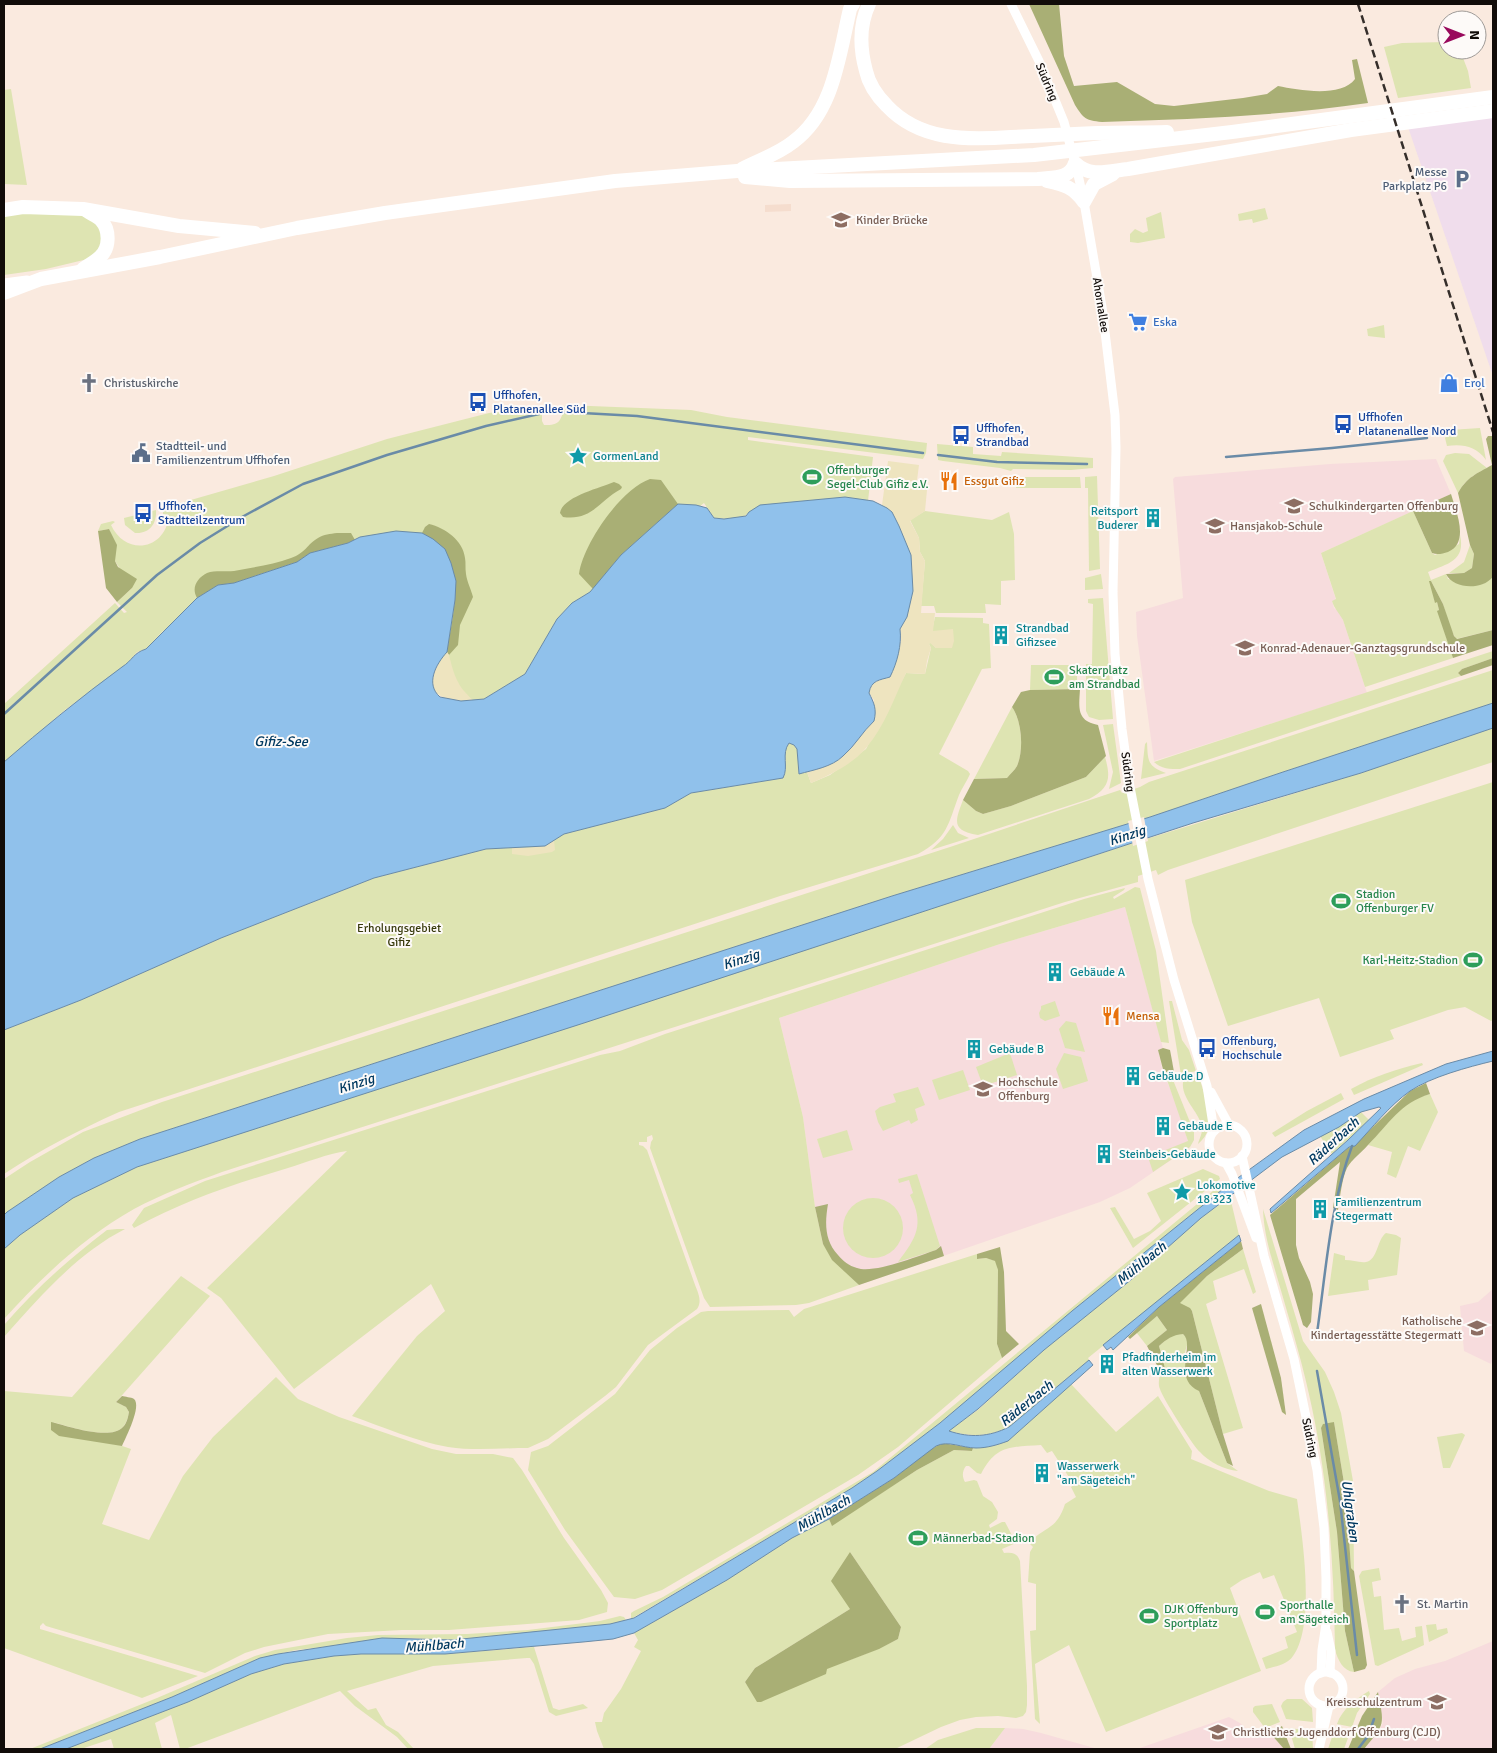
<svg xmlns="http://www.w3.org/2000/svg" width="1497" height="1753" font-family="Signika,sans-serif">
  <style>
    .commercial { fill: #f0ddec }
    .built { fill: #f5ddce }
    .education { fill: #f7dcdd }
    .green { fill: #dee4b2; fill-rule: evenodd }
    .forest { fill: #a9af75 }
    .sand { fill: #eee4bf }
    .water { fill: #90c1eb; stroke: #6a8ba7 }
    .pier { fill: #faeadf }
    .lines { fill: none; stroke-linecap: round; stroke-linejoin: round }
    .stream { stroke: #6a8ba7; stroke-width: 2.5 }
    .minor { stroke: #fff; stroke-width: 9 }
    .major { stroke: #fff; stroke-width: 11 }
    .highway { stroke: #fff; stroke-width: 14 }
    .rail { stroke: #352e2a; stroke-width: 2.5; stroke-dasharray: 8 4; stroke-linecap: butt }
    .labels { text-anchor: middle; stroke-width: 4; stroke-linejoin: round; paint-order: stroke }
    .street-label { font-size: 12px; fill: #110c09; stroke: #fdfaf8 }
    .service-label { font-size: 12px; fill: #4e5e75; stroke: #fdfaf8; text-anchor: end }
    .education-label { font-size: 12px; fill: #785e54; stroke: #fdfaf8; text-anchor: start }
    .shop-label { font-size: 12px; fill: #366cbe; stroke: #fdfaf8; text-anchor: start }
    .worship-label { font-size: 12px; fill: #5b616d; stroke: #fdfaf8; text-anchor: start }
    .transit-label { font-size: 12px; fill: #164399; stroke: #fdfaf8; text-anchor: start }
    .culture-label { font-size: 12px; fill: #0d838f; stroke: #fdfaf8; text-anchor: start }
    .leisure-label { font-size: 12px; fill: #27864d; stroke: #fdfaf8; text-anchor: start }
    .food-label { font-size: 12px; fill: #c56008; stroke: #fdfaf8; text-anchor: start }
    .park-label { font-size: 12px; fill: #383a0c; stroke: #fdfaf8 }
    .water-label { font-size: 14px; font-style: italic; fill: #003960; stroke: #fdfaf8 }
  </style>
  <rect width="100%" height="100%" fill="#faeadf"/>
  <!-- commercial -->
  <polygon class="commercial" points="1493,116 1493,376 1408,127"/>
  <!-- built -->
  <polygon class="built" points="791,204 791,211 765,212 765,205"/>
  <!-- education -->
  <g class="education">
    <polygon points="1436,459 1451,494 1321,553 1336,600 1332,601 1334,608 1338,611 1343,620 1367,693 1154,761 1137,636 1136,612 1183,598 1173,479 1175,477 1330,464"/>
    <polygon points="1125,907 1163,1048 1158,1050 1163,1072 1174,1098 1190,1147 1130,1188 1100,1202 859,1285 823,1244 815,1207 803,1117 779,1018 1000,944"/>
    <polygon points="1493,1289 1493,1359 1491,1364 1464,1351 1460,1306 1478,1302"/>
    <polygon points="1493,1641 1493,1749 1364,1749 1379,1731 1383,1723 1378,1692 1395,1678 1415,1669 1445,1661"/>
    <polygon points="1229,1717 1240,1723 1256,1737 1270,1733 1284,1749 1137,1749"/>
    <polygon points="1005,1728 1023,1729 1041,1733 1098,1749 989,1749"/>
  </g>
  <!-- green -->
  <g class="green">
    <polygon points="1447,42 1447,50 1460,50 1468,71 1471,88 1398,98 1384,47 1402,43"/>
    <polygon points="11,89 27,185 4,184 4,90"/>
    <polygon points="1265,208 1268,219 1253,223 1252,219 1239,221 1238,214"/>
    <polygon points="26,211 76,214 98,220 105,240 92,258 46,269 4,275 4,215"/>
    <polygon points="1161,212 1165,238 1138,243 1130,242 1130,234 1135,229 1143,233 1148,231 1146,218"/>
    <polygon points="1384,325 1385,338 1368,336 1367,329"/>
    <path d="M565 405 691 410 727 417 927 443 926 453 923 459 748 437V440L873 457 868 501 845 497 749 512C742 521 726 519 714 518L704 503 590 592 572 603 557 619 525 674 484 699 461 701 360 537 163 631 146 649 137 652 127 664 65 710 4 762V704L115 603 124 613 127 612 117 602 132 588 115 561 109 529 98 531 101 524 113 521 115 522 111 525C126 557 166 550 169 515L163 514V508L274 476 387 439 489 413 542 406V421L544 425C561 426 561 419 565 405Z"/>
    <path d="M1480 428 1486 460C1476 446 1463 444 1447 446L1445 438 1450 430Z"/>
    <polygon points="937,444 973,447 973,454 1001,456 1002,452 1093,458 1093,468 1071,470 1013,469 1011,471 1000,468 943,461 938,460"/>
    <path d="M1455 453 1469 454 1487 468C1473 475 1465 480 1458 493L1443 461 1446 455Z"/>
    <polygon points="1097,476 1100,569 1089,571 1088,488 1085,488 1085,477"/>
    <polygon points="1015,477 1080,477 1081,488 1016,488"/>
    <path d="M156 510C157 524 149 534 135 533L125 525 124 518Z"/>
    <polygon points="925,511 992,520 1009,512 1014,534 1015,580 1001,581 1001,605 985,604 986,613 936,613 934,606 921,606 925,561 920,552 919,538 910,520"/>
    <path d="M1413 511 1432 553 1435 555 1459 544 1460 535C1466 561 1447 564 1428 572L1431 580 1446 574 1448 579 1483 584 1493 577V630L1456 639 1450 628 1443 604 1431 581 1435 602H1437L1439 610 1438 611 1453 658 1365 687 1343 620C1339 613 1334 608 1332 601L1336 599 1321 553Z"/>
    <polygon points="1470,545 1474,554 1472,568 1464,573 1449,573 1464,562"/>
    <polygon points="1101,574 1103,589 1085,590 1085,578"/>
    <polygon points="1103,598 1113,719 1099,720 1089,717 1086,711 1086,664 1092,664 1093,604 1088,603 1088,599"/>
    <path d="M935 617 983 618V623L989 624 991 668 982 669 939 754 968 771 970 774C967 781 962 788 959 795 948 824 948 838 918 854L780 896 119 1112C79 1130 40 1150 4 1174V1030L81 1000 221 938 374 878 486 849 545 846 564 834 665 808 691 793 783 778C789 767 781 754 789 743L794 745 797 749 799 774 807 772 811 783 830 775 866 749 906 673 925 674 931 648 929 644 930 642 936 648 932 631Z"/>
    <path d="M1493 651V658L1462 669 1458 673 1461 676 1180 769C1170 769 1161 769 1154 762Z"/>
    <polygon points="1031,665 1077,665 1077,689 1030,690"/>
    <polygon points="1493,670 1493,703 1283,772 1150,817 892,896 140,1139 94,1158 59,1177 4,1215 4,1179 30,1162 83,1132 162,1102 950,847 1120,790 1122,793 1140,787 1149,782"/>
    <path d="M1012 707C1022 721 1024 750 1017 766 1015 770 1010 774 1007 778L974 779Z"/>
    <polygon points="1113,724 1121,783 1109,789 1113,772 1103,725"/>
    <path d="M1493 728V762L1168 870 1158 875 1156 870 1138 876V882L1065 902 222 1172C192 1183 162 1194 134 1209 84 1237 42 1277 4 1319V1249L20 1235 73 1198 137 1167 1130 844 1361 773Z"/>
    <path d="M1147 742C1148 761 1147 766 1166 773L1141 779 1145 744Z"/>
    <path d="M1105 757C1111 778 1110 788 1089 799L978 835C951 831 955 821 963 800L976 811 983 814 1011 806 1086 777Z"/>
    <polygon points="1493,782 1493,1020 1491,1021 1465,1007 1448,1010 1390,1030 1394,1039 1340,1057 1319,998 1228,1026 1192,922 1185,880"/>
    <polygon points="953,825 958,833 969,838 931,850 943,839"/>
    <path d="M1135 887 1140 888 1156 951 1169 1043 1161 1042 1125 907 1000 944 779 1018 803 1117 815 1207 823 1244 859 1285 809 1303 796 1305 710 1307 704 1298 650 1148 651 1142 653 1139 652 1135 647 1137V1142H639V1145L643 1146 647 1150 694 1282C697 1291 703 1300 697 1309L648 1345 616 1387 605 1396 548 1439 528 1448C502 1448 474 1451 448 1447 415 1441 383 1427 352 1416L417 1336 445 1311 431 1284 294 1389 221 1298 207 1288 347 1151C327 1154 307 1162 288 1168 234 1184 183 1201 134 1228L132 1225 144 1208 205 1181 600 1055 620 1051 665 1034 1084 899 1125 888 1124 890 1113 897 1114 899Z"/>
    <polygon points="1055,1001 1060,1016 1045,1021 1040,1018 1039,1013 1041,1009 1041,1006"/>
    <polygon points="1169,1001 1172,1001 1182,1040 1189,1050 1196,1071 1181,1075"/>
    <polygon points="1066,1021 1076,1023 1085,1052 1065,1048 1059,1029"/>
    <polygon points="1010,1053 1017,1075 983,1086 976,1067"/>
    <polygon points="1064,1053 1081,1057 1088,1081 1063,1089 1056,1069"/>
    <path d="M1422 1063 1423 1065 1354 1095 1351 1089C1374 1076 1397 1069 1422 1063Z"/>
    <polygon points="963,1070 970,1090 939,1100 932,1080"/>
    <path d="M1199 1076C1205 1100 1220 1126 1198 1144 1199 1139 1203 1133 1202 1126 1198 1111 1181 1098 1183 1082Z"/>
    <polygon points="1167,1080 1173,1080 1194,1132 1194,1140 1190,1147 1153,1172 1148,1157 1188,1141"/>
    <polygon points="918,1087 925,1105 915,1109 918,1120 911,1124 909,1120 883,1131 878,1122 875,1111 880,1107 896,1102 893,1094"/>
    <polygon points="1341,1093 1344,1099 1275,1137 1272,1133 1307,1111"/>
    <polygon points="1430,1094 1438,1112 1420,1151 1408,1146 1396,1178 1387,1174 1392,1152 1368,1145 1398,1111 1415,1098"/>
    <polygon points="1361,1112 1369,1120 1332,1154 1320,1136 1339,1127"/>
    <polygon points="847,1130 853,1150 823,1158 817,1139"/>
    <polygon points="1203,1169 1219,1176 1220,1179 1133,1248 1110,1208 1115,1207 1134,1239 1150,1231 1161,1221 1147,1193"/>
    <path d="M917 1174 940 1246 936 1250 898 1262C916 1238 925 1225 910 1195L913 1193 909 1180 899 1183 898 1179Z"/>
    <path d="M1225 1181 1228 1185C1176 1227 1123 1269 1072 1312 1000 1372 931 1436 852 1488L631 1619V1613L634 1611 663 1597 873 1472Z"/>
    <path d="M1230 1197 1239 1235 1088 1358 1089 1360 1009 1427C988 1437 971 1437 949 1431L979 1409 1044 1350 1132 1279 1201 1218Z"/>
    <circle cx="873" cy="1228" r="30"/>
    <path d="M1263 1209 1303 1341 1325 1372 1334 1392 1341 1413 1353 1481 1354 1571 1351 1568 1346 1495 1334 1422 1321 1428 1337 1532 1345 1631 1354 1672C1343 1671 1338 1660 1335 1650 1334 1569 1329 1488 1312 1408 1304 1369 1293 1332 1282 1294 1274 1265 1264 1239 1263 1209Z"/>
    <path d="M117 1229H125C76 1254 39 1298 4 1337V1325C35 1289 69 1259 107 1230Z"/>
    <path d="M1386 1233 1396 1235 1401 1238 1397 1275 1368 1280 1369 1290 1328 1296 1334 1253 1345 1256V1260C1352 1260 1360 1263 1366 1262 1378 1260 1377 1239 1386 1233Z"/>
    <polygon points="1243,1249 1256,1292 1253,1294 1244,1269 1213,1281 1217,1299 1206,1304 1243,1428 1223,1434 1192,1311 1179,1303 1207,1276"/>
    <polygon points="977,1254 978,1259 986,1258 996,1261 998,1270 997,1344 1002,1358 898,1447 858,1475 662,1590 635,1599 614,1597 565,1530 528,1470 531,1452 548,1446 615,1394 650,1350 677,1328 701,1312 708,1311 789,1310 794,1317 804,1309"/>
    <path d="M181 1276 210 1296 116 1402 126 1407 129 1412C128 1417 127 1422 123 1427 110 1441 68 1426 52 1422L131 1449 102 1524 149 1540 183 1476 213 1437 276 1377 298 1399 339 1417 432 1449 456 1454H493L513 1458 522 1470 564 1538 601 1590 608 1603 607 1612 579 1620 449 1630H402L328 1634 264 1647 245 1653 205 1673 46 1626 43 1623 40 1626V1629L198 1676 142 1698 4 1648V1391L72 1397Z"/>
    <polygon points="1157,1316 1167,1330 1147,1346 1136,1332"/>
    <path d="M1175 1334H1183L1187 1338 1188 1342 1185 1352 1186 1377 1199 1391 1227 1463 1238 1471C1225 1470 1209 1462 1200 1452 1193 1446 1162 1397 1160 1389 1158 1385 1159 1379 1160 1374H1164L1166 1372 1159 1346 1167 1339Z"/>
    <path d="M1071 1384 1116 1432 1158 1396 1192 1451 1191 1459 1269 1491 1297 1499C1302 1535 1316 1625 1293 1656 1287 1665 1276 1666 1266 1669L1262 1658 1288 1648 1285 1637 1297 1632 1274 1575 1263 1579 1260 1572 1242 1580 1230 1588 1261 1671 1106 1732 1069 1645 1035 1664 1040 1724 1035 1719 1030 1631 1036 1630V1584L1028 1582 1030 1552 1033 1547 1029 1543C1046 1525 1056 1531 1065 1504L1076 1497 1071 1487 1074 1485 1052 1451 1047 1453 1041 1445C1011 1447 996 1445 981 1474L977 1473 969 1466H966C962 1471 962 1477 965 1482L974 1480 977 1481 983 1496 992 1502 998 1512 997 1519 989 1525 990 1528 1002 1522H1005L1016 1543 1002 1549 1004 1553C1013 1552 1017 1553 1020 1561L1027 1686V1705L1026 1712 1023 1716 1016 1718 998 1716 976 1717 960 1720 941 1727 895 1749H604L597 1731 595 1722H602L604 1713 621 1689 641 1651 634 1647 638 1640 634 1633 727 1580 792 1538 829 1519 832 1525 917 1470 954 1450 972 1451 973 1448 993 1446 1008 1441ZM850 1552 901 1627 898 1639C852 1663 801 1676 751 1691L745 1682 755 1668 850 1609Z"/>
    <polygon points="1462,1433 1465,1435 1450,1468 1443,1468 1437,1437"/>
    <polygon points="1379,1568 1381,1580 1372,1582 1374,1597 1381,1596 1384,1630 1399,1628 1402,1641 1416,1637 1415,1627 1422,1626 1424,1645 1378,1666 1375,1665 1359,1576 1362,1571"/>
    <polygon points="620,1616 624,1617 626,1620 610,1624 516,1634 452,1640 408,1638 296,1650 260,1658 172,1697 40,1749 30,1749 157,1698 255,1656 275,1650 347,1638 378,1635 467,1634 528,1630 600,1621"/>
    <polygon points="1436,1624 1437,1630 1447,1628 1448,1633 1429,1642 1426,1625"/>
    <polygon points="534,1647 553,1708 559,1710 583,1704 588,1708 556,1716 549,1712 534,1664 530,1658 527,1658 433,1666 347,1691 368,1710 376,1708 386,1725 398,1732 414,1749 408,1749 397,1737 355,1706 340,1691 185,1749 180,1749 171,1715 155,1723 162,1749 114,1749 111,1739 81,1749 66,1749 188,1702 251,1674 284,1664 334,1656 361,1654 445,1654"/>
    <path d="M1369 1691 1370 1694 1357 1713 1352 1727 1337 1724C1342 1709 1356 1699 1369 1691Z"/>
    <polygon points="1287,1699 1302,1699 1312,1708 1313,1722 1286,1719 1281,1706 1283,1702"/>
    <polygon points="1272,1704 1280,1722 1265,1728 1253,1712 1253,1708 1255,1706"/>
    <polygon points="976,1728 1005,1728 989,1749 925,1749 938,1740"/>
    <polygon points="1289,1728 1312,1731 1313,1749 1295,1749"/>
    <polygon points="1333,1734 1348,1738 1344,1749 1328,1749"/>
  </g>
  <!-- forest -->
  <g class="forest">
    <path d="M1029 4H1059L1064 56 1074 86 1117 82 1155 104 1174 106 1243 98 1267 94 1278 86C1298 90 1341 98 1355 79L1352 60 1357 59 1368 103C1280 116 1191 119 1102 122 1085 120 1084 119 1075 105Z"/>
    <path d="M1488 436H1492L1493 441V577C1490 580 1486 583 1483 584 1470 589 1452 586 1446 574L1464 573 1472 568 1474 554 1470 545 1458 493C1467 477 1476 474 1492 465L1486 439Z"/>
    <path d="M650 479 661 480 678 504 621 555 593 589 579 574C583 544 621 489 650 479Z"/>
    <path d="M614 482 619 484 622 487 621 489C599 501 592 521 563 517L560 513C562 497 600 488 614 482Z"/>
    <path d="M1451 494C1456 511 1470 543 1448 552 1442 554 1437 555 1432 553L1413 511Z"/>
    <path d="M429 524C445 528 463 540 465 558 466 563 465 568 466 574 467 582 471 589 473 597L460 625 458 645 449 655 447 652C454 608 469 560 422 533L425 527Z"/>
    <polygon points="109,529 117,545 115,561 118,567 137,579 132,588 117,602 106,588 98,531"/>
    <path d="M337 533H351L355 540 348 543 310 553 297 562 234 583 218 585 197 598C191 588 197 578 207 573 215 570 226 572 234 571 253 567 273 565 291 558 306 553 307 544 318 538 324 534 330 534 337 533Z"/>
    <polygon points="1429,581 1431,581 1443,604 1454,636 1457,639 1493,630 1493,645 1453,658 1437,611 1439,610 1437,602 1435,603"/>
    <polygon points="1493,658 1493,665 1461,676 1458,673 1462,669"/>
    <path d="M1080 689C1079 707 1076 721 1098 725L1106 756 1086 777 1011 806 983 814 976 811 963 800 974 779 1007 778C1010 774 1015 770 1017 766 1024 750 1022 721 1012 707L1021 692 1030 690Z"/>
    <polygon points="1163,1048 1170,1050 1175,1077 1165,1077 1158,1050"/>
    <path d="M1426 1083 1430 1094C1400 1103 1389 1124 1368 1145 1361 1153 1352 1159 1347 1168 1342 1178 1340 1198 1338 1210L1333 1208 1340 1162 1296 1199V1245L1299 1258 1310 1282 1313 1294 1311 1322 1307 1328 1303 1325 1270 1215 1349 1147 1351 1148 1410 1091Z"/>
    <path d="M828 1204C825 1222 824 1240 838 1255 843 1261 849 1266 857 1268 874 1274 918 1256 936 1250L941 1246 944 1256 859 1285 832 1260 823 1244 815 1207Z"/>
    <path d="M1241 1241 1243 1249 1207 1276 1180 1303 1190 1308 1192 1311 1223 1434 1233 1466 1227 1463 1199 1391C1171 1378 1196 1345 1183 1334 1172 1335 1167 1339 1159 1346L1166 1372 1162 1375 1147 1346 1167 1330 1157 1316 1130 1339 1128 1337 1159 1307Z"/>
    <polygon points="1000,1247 1004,1272 1006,1331 1019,1344 1002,1358 997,1344 998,1270 995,1261 986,1258 977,1259 977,1254"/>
    <polygon points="1261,1304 1281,1378 1286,1415 1282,1412 1252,1308"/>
    <path d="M122 1396C125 1397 131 1397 134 1399 142 1406 126 1437 122 1446L59 1436 51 1430V1422C68 1426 110 1441 123 1427 127 1423 128 1417 129 1412L126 1407 116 1402Z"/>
    <polygon points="1334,1422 1346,1495 1351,1568 1354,1571 1367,1665 1365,1669 1354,1672 1345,1631 1337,1532 1321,1428 1323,1424"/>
    <polygon points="942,1443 973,1448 972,1451 954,1450 917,1470 832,1526 829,1519 894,1478 928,1451"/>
    <polygon points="850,1552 901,1627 898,1639 879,1649 827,1669 826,1674 761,1702 757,1702 745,1682 755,1668 850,1609 831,1581"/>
    <path d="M1378 1692C1384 1725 1386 1723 1364 1749H1348L1362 1716Z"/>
    <polygon points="1282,1726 1291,1749 1284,1749 1270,1733"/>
  </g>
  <!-- sand -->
  <g class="sand">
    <path d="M888 461 919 465 916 488 927 490 925 511 910 521 919 538 920 552 925 561 921 613H935L933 631 953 629 954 641 952 648H936L930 643 929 644 931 648 927 661 925 674 906 673C894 698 885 726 866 748 853 764 830 775 811 783L807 772C815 769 826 767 833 763 851 753 860 734 874 721V700L869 693C871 680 880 680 890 677L901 640 900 629 907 617 911 555 892 512 882 505Z"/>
    <path d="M447 652 449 655C454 675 457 686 473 700 453 702 420 698 436 669 439 663 442 657 447 652Z"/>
    <path d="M554 840 555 850 552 852 528 856 512 854V847C528 848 540 849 554 840Z"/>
  </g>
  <!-- water -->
  <g class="water">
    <path d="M845 497 873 501 887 508 892 512 899 526 911 555 913 591 907 617 900 629C902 645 897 663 890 677 880 680 871 680 869 693 874 703 877 709 874 721 862 732 855 746 843 756 832 767 813 770 799 774L797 749 794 745 789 743C781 754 789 767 783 778L691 793 665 808 564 834 545 846 486 849 374 878 221 938 81 1000 4 1030V762C42 729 81 697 122 667 133 660 133 653 146 649L197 598 218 585 234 583 297 562 310 553 348 543 360 537 396 531 422 533 433 539 445 549 451 563 456 581 455 600 447 652C436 664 425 684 440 697L461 701 484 699 525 674 557 619 572 603 590 592 621 555 678 504 696 505 707 508 714 518 724 519 746 516 749 512 760 505Z"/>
    <polygon points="1493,703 1493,728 1361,773 1193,823 587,1022 137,1167 73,1198 20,1235 4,1249 4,1215 7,1212 59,1177 94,1158 140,1139 892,896 1150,817 1283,772"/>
    <path d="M1493 1051V1061C1468 1067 1431 1077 1410 1091 1389 1106 1372 1128 1355 1146L1349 1147 1271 1213 1270 1209 1348 1140 1381 1108 1379 1107 1361 1112 1339 1127 1282 1157 1201 1218 1132 1279 1044 1350 978 1409 949 1431C970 1438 989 1437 1009 1427L1089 1360 1093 1365 1008 1441C997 1445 987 1448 976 1448 962 1448 948 1440 936 1446L894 1478 829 1519 792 1538 727 1580 634 1633 613 1639 583 1642 445 1654H361L334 1656 284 1664 251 1674 188 1702 66 1749H40L172 1697 260 1658 278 1654 382 1638 452 1640 610 1624 634 1618 852 1488 877 1471 940 1423 1072 1311 1228 1185 1304 1130 1364 1099 1446 1064Z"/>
    <polygon points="1239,1235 1241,1241 1159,1307 1113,1350 1111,1347 1107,1350 1103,1345"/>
  </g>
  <!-- pier -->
  <polygon class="pier" points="1144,817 1148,841 1133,846 1128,821"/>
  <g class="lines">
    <!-- stream -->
    <g class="stream">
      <polyline points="564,412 637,416 923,453"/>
      <polyline points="938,455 997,462 1087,464"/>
      <polyline points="1226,457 1332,448 1427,438"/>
      <polyline points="4,714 157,575 200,543 242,517 303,484 387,455 486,426 539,414"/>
      <path d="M1317 1333C1326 1271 1330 1205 1352 1146"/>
      <polyline points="1317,1371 1340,1501 1357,1655"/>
      <polyline points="1358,1749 1368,1736 1374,1719"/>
    </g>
    <!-- minor -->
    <g class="minor">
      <polyline points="1011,4 1039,61 1064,122 1079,179 1084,202 1102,307 1115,415 1116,448 1113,592 1115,654 1122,729 1130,787 1148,879 1174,980 1207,1086 1214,1131"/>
      <polyline points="1211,1092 1229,1125"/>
      <circle cx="1228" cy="1144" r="19"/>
      <polyline points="1242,1156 1264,1256 1294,1359 1317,1470 1324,1528 1326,1578 1326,1624 1322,1650 1321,1673"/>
      <polyline points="1226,1163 1232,1174 1256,1238"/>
      <polyline points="1327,1632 1331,1651 1330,1673"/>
      <circle cx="1326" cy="1689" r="17"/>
      <polyline points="1320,1731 1321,1705"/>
      <polyline points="1319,1749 1329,1706"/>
    </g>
    <!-- major -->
    <polyline class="major" points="4,284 27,281"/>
    <!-- highway -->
    <g class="highway">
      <path d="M869 4C859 25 860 49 866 71 869 85 877 96 887 106 920 141 966 140 1011 137 1032 136 1054 135 1075 134 1106 132 1136 133 1167 132"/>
      <path d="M742 169C759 160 778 154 793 142 834 112 839 55 850 9L853 4"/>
      <path d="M745 177 790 181 1038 179C1054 177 1070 179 1075 163 1090 178 1109 171 1128 169L1351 130 1493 111"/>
      <path d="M1047 181C1065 185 1073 187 1084 202L1094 184 1113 174"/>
      <polyline points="4,210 23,207 83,209 179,226 255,233"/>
      <path d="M83 269C88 265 95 262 100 257 110 248 110 230 101 220 97 216 91 214 87 211"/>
      <polyline points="4,293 41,279 160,257 297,228 385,213 615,181 737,171 1034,155 1232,132 1493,97"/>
    </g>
    <!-- rail -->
    <polyline class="rail" points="1358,4 1493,432"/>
  </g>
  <!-- icons -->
  <defs>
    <g id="parking-bare" transform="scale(1.5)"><path d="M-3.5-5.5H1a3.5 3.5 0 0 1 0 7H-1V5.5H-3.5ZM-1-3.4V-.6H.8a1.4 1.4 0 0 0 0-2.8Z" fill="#5c6f8a" stroke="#fdfaf8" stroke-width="2.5" paint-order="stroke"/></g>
    <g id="school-bare" transform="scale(1.5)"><path d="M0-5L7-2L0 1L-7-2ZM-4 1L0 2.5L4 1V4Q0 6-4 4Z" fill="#8d6e63" stroke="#fdfaf8" stroke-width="2.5" paint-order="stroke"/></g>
    <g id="supermarket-bare" transform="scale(1.5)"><path d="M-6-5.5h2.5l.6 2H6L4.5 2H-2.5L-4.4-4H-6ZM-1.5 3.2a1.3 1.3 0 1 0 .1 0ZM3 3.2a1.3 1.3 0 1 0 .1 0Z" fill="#3f7fe0" stroke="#fdfaf8" stroke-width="2.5" paint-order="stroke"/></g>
    <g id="church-bare" transform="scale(1.5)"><path d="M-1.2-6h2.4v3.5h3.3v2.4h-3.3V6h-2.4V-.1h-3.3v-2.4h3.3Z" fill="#6b7280" stroke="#fdfaf8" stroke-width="2.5" paint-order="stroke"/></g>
    <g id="shop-bare" transform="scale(1.5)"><path d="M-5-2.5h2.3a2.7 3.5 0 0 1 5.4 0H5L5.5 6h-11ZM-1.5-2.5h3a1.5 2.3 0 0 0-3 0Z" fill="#3f7fe0" stroke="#fdfaf8" stroke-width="2.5" paint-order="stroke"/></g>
    <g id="bus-bare" transform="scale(1.5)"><path d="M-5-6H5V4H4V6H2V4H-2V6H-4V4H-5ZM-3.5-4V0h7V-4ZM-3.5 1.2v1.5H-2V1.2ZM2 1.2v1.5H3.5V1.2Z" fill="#1a4fb4" stroke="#fdfaf8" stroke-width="2.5" paint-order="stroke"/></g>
    <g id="civic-bare" transform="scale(1.5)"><path d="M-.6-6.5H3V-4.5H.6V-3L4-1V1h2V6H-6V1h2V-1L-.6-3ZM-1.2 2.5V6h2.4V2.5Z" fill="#5c6f8a" stroke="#fdfaf8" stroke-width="2.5" paint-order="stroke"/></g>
    <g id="sight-bare" transform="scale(1.5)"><path d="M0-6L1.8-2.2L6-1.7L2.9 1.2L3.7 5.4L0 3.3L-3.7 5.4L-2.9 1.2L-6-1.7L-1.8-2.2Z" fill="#0f9aa8" stroke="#fdfaf8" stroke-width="2.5" paint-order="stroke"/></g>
    <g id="stadium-bare" transform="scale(1.5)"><path d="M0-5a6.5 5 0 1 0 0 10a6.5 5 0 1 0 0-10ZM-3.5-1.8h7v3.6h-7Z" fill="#2e9e5b" stroke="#fdfaf8" stroke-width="2.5" paint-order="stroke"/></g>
    <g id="restaurant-bare" transform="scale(1.5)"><path d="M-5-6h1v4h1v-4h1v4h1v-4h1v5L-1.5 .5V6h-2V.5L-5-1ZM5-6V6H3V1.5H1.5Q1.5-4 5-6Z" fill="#e8710a" stroke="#fdfaf8" stroke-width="2.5" paint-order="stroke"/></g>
    <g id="building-bare" transform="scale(1.5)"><path d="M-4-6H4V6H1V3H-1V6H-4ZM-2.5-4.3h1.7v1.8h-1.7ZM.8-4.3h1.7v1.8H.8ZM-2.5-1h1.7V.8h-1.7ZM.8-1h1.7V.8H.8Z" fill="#0f9aa8" stroke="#fdfaf8" stroke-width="2.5" paint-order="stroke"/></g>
    <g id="university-bare" transform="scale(1.5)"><path d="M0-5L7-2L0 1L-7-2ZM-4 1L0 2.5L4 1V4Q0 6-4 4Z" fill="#8d6e63" stroke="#fdfaf8" stroke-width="2.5" paint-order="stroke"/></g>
  </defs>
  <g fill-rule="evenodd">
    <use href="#parking-bare" x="1462" y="179"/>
    <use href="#school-bare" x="841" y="220"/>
    <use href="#supermarket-bare" x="1138" y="322"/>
    <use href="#church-bare" x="89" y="383"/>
    <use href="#shop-bare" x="1449" y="383"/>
    <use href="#bus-bare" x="478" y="402"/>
    <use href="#bus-bare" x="1343" y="424"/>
    <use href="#bus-bare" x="961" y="435"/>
    <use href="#civic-bare" x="141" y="453"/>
    <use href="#sight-bare" x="578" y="456"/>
    <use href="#stadium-bare" x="812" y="477"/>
    <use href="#restaurant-bare" x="949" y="481"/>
    <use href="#school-bare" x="1294" y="506"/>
    <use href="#bus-bare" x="143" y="513"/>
    <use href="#building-bare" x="1153" y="518"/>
    <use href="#school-bare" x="1215" y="526"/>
    <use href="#building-bare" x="1001" y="635"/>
    <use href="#school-bare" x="1245" y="648"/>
    <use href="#stadium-bare" x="1054" y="677"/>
    <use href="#stadium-bare" x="1341" y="901"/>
    <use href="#stadium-bare" x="1473" y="960"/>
    <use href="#building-bare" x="1055" y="972"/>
    <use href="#restaurant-bare" x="1111" y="1016"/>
    <use href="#bus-bare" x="1207" y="1048"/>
    <use href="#building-bare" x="974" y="1049"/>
    <use href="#building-bare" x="1133" y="1076"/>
    <use href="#university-bare" x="983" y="1089"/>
    <use href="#building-bare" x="1163" y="1126"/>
    <use href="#building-bare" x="1104" y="1154"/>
    <use href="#sight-bare" x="1182" y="1192"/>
    <use href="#building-bare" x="1320" y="1209"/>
    <use href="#school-bare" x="1477" y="1328"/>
    <use href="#building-bare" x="1107" y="1364"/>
    <use href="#building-bare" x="1042" y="1473"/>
    <use href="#stadium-bare" x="918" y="1538"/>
    <use href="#church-bare" x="1402" y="1604"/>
    <use href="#stadium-bare" x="1265" y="1612"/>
    <use href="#stadium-bare" x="1149" y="1616"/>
    <use href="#school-bare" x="1437" y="1702"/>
    <use href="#university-bare" x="1218" y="1732"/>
  </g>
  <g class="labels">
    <!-- street labels -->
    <g class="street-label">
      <text transform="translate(1047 82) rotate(67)" y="4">Südring</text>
      <text transform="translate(1101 305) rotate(81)" y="4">Ahornallee</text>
      <text transform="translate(1128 772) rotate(82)" y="4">Südring</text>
      <text transform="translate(1310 1438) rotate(78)" y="4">Südring</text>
    </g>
    <!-- service labels -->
    <g class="service-label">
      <text x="1447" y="176">Messe<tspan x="1447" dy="14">Parkplatz P6</tspan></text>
      <text x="156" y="450" text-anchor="start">Stadtteil- und<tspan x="156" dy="14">Familienzentrum Uffhofen</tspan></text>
    </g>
    <!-- education labels -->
    <g class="education-label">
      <text x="856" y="224">Kinder Brücke</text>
      <text x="1309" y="510">Schulkindergarten Offenburg</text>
      <text x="1230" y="530">Hansjakob-Schule</text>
      <text x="1260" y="652">Konrad-Adenauer-Ganztagsgrundschule</text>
      <text x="998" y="1086">Hochschule<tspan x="998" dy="14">Offenburg</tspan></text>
      <text x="1462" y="1325" text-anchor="end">Katholische<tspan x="1462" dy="14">Kindertagesstätte Stegermatt</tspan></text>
      <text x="1422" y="1706" text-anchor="end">Kreisschulzentrum</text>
      <text x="1233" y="1736">Christliches Jugenddorf Offenburg (CJD)</text>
    </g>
    <!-- shop labels -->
    <g class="shop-label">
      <text x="1153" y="326">Eska</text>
      <text x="1464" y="387">Erol</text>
    </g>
    <!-- worship labels -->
    <g class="worship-label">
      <text x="104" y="387">Christuskirche</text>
      <text x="1417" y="1608">St. Martin</text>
    </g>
    <!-- transit labels -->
    <g class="transit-label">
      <text x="493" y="399">Uffhofen,<tspan x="493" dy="14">Platanenallee Süd</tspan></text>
      <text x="1358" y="421">Uffhofen<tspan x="1358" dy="14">Platanenallee Nord</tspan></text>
      <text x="976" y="432">Uffhofen,<tspan x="976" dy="14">Strandbad</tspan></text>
      <text x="158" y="510">Uffhofen,<tspan x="158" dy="14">Stadtteilzentrum</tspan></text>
      <text x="1222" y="1045">Offenburg,<tspan x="1222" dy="14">Hochschule</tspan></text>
    </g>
    <!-- culture labels -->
    <g class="culture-label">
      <text x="593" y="460">GormenLand</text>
      <text x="1138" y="515" text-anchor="end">Reitsport<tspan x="1138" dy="14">Buderer</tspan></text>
      <text x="1016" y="632">Strandbad<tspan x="1016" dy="14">Gifizsee</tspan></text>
      <text x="1070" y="976">Gebäude A</text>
      <text x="989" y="1053">Gebäude B</text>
      <text x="1148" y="1080">Gebäude D</text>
      <text x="1178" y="1130">Gebäude E</text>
      <text x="1119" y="1158">Steinbeis-Gebäude</text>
      <text x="1197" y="1189">Lokomotive<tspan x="1197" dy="14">18 323</tspan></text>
      <text x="1335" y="1206">Familienzentrum<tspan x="1335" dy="14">Stegermatt</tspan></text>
      <text x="1122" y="1361">Pfadfinderheim im<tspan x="1122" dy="14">alten Wasserwerk</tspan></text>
      <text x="1057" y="1470">Wasserwerk<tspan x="1057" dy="14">"am Sägeteich"</tspan></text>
    </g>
    <!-- leisure labels -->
    <g class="leisure-label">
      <text x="827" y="474">Offenburger<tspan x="827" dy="14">Segel-Club Gifiz e.V.</tspan></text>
      <text x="1069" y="674">Skaterplatz<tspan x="1069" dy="14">am Strandbad</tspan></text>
      <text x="1356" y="898">Stadion<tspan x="1356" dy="14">Offenburger FV</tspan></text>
      <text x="1458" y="964" text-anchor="end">Karl-Heitz-Stadion</text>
      <text x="933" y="1542">Männerbad-Stadion</text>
      <text x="1280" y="1609">Sporthalle<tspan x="1280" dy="14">am Sägeteich</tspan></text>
      <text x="1164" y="1613">DJK Offenburg<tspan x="1164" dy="14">Sportplatz</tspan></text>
    </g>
    <!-- food labels -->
    <g class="food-label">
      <text x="964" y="485">Essgut Gifiz</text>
      <text x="1126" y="1020">Mensa</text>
    </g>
    <!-- park labels -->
    <g class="park-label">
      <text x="399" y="932">Erholungsgebiet<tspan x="399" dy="14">Gifiz</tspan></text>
    </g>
    <!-- water labels -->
    <g class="water-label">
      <text x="281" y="746">Gifiz-See</text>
      <text transform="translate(1127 835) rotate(-18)" y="5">Kinzig</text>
      <text transform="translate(741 959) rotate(-18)" y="5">Kinzig</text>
      <text transform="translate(356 1083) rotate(-18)" y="5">Kinzig</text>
      <text transform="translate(1333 1141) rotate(-42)" y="5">Räderbach</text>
      <text transform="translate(1141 1263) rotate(-39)" y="5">Mühlbach</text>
      <text transform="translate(1026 1403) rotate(-39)" y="5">Räderbach</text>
      <text transform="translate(1351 1511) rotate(82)" y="5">Uhlgraben</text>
      <text transform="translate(823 1513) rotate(-30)" y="5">Mühlbach</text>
      <text transform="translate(434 1645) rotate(-5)" y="5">Mühlbach</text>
    </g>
  </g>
  <!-- border -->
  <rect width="1497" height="1753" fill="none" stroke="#110c09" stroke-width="10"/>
  <!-- north arrow -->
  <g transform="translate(1462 35) rotate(90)"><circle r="24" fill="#fdfaf8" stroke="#9f9b98"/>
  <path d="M0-4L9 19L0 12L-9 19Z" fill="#990a5d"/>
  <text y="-8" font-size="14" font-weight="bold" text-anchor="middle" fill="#110c09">N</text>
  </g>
</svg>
